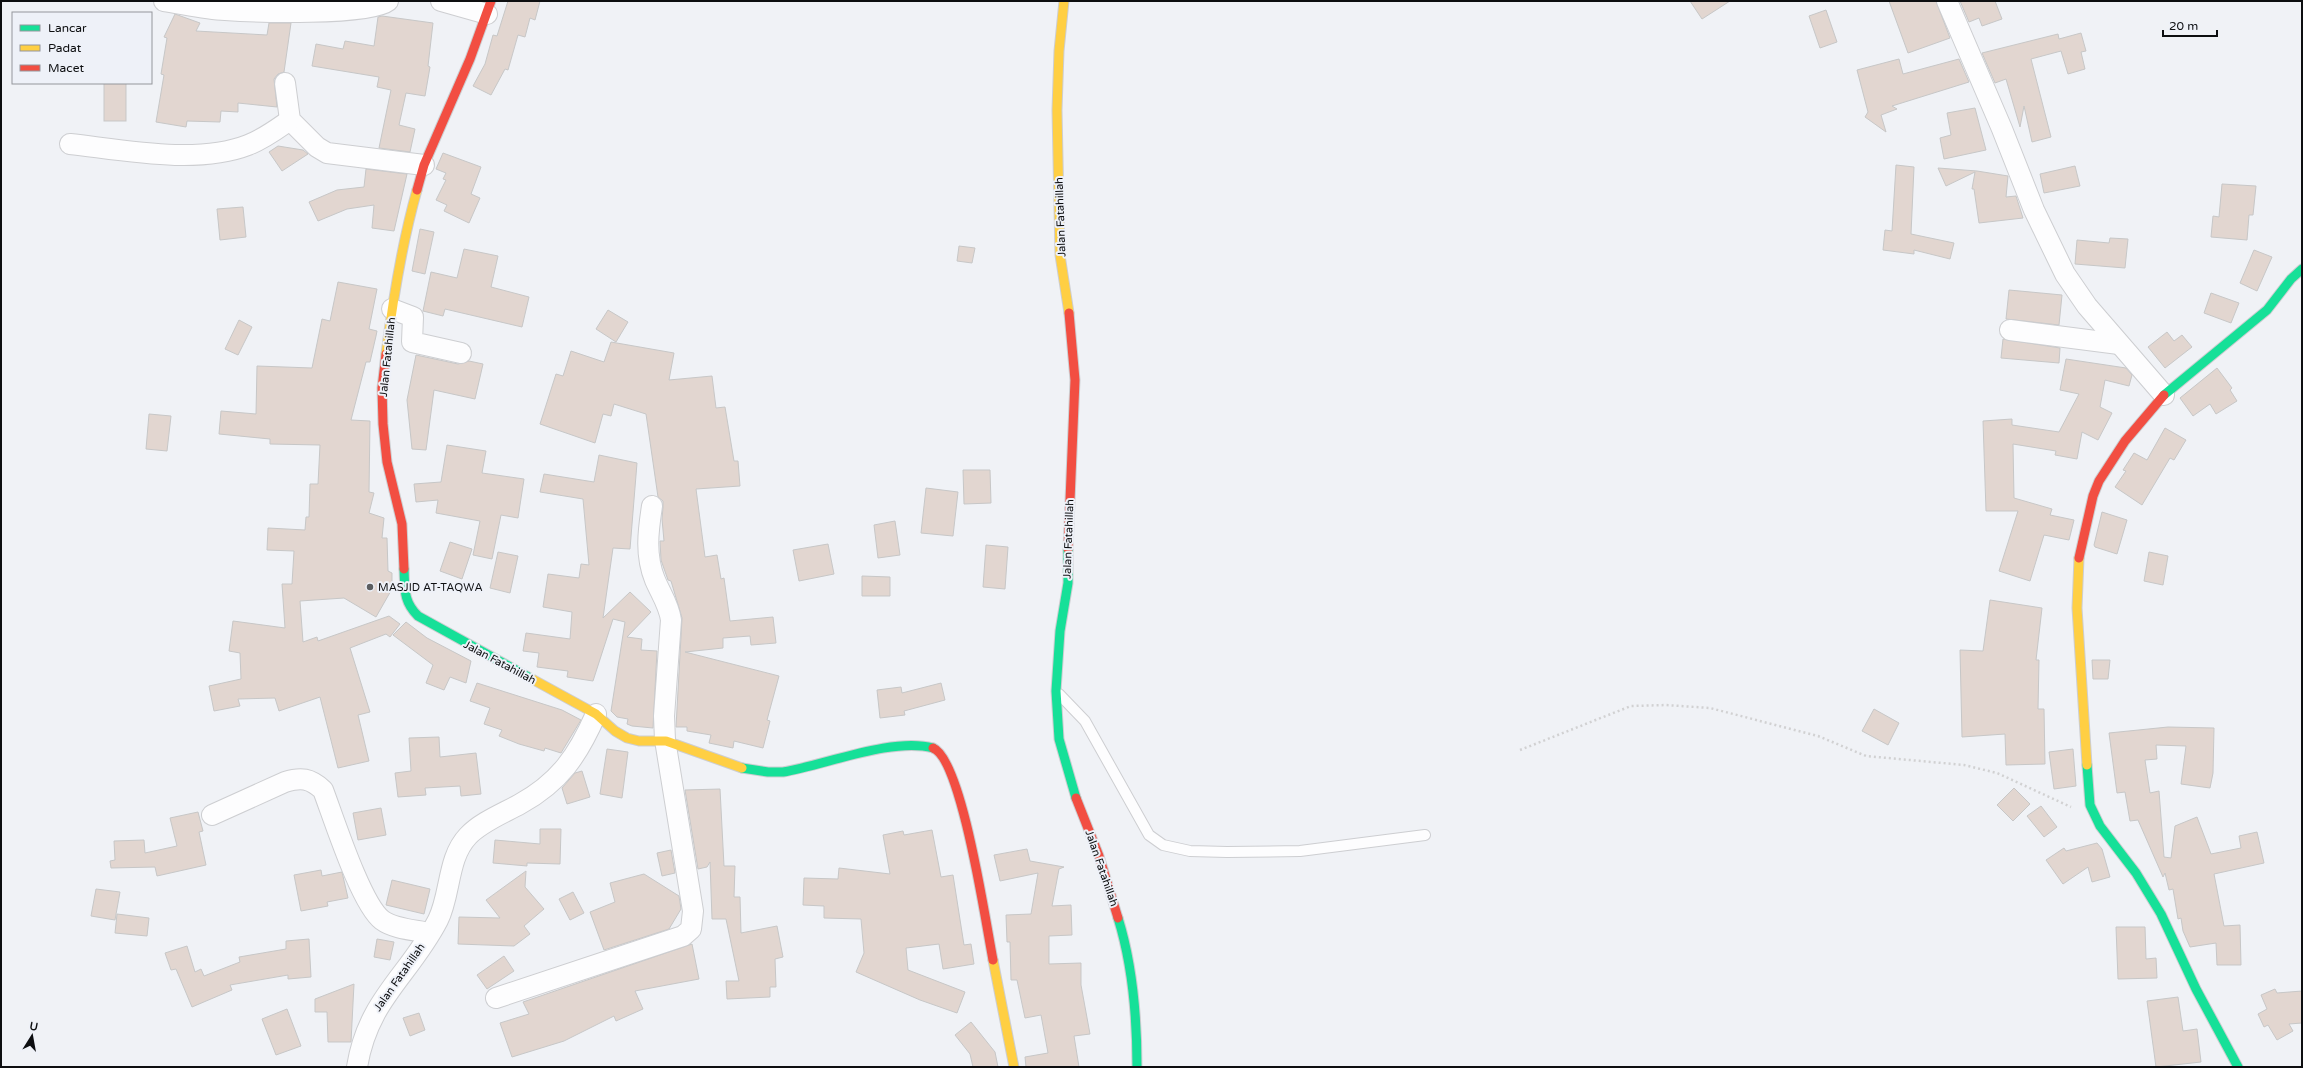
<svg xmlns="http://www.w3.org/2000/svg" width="2303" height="1068" font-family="'Varela Round',sans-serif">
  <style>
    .building { fill: #e2d6d0; stroke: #c7c7c7 }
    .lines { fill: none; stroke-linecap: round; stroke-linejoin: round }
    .lane-casing { stroke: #cdced1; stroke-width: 12 }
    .street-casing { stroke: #cdced1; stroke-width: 22 }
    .fast-casing { stroke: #cdced1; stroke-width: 11 }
    .slow-casing { stroke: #cdced1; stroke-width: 11 }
    .jam-casing { stroke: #cdced1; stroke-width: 11 }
    .path { stroke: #d1d1d2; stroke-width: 2.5; stroke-dasharray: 2 3; stroke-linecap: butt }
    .lane { stroke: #fdfdfe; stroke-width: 10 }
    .street { stroke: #fdfdfe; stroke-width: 20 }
    .fast { stroke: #16e098; stroke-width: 9 }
    .slow { stroke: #ffcf43; stroke-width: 9 }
    .jam { stroke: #f24e42; stroke-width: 9 }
    .poi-dot { fill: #5c5e60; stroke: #eef1f8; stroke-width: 1.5 }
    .labels { text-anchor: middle; stroke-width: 4; stroke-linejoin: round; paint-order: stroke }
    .street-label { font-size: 11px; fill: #0d0e10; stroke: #eef1f8 }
    .poi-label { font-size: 11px; fill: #0d0e10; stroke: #eef1f8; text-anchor: start }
  </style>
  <rect width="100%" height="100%" fill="#f0f2f6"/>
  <!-- building -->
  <g class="building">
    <polygon points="508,1 540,1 535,20 530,18 525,37 518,35 508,70 505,69 491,95 473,86 485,64 493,35 497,36"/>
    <polygon points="1690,1 1730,1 1702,19"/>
    <polygon points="1889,1 1936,1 1950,38 1908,53"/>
    <polygon points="1960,1 1995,1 2002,19 1982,26 1979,18 1969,22"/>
    <polygon points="1826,10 1837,42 1820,48 1809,16"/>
    <polygon points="175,14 200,23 196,31 267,35 269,23 291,23 284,72 278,74 274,79 277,107 238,103 238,112 221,111 220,122 187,121 186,127 156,122 164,75 161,74 167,38 164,37"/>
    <polygon points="382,16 433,23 428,66 430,67 425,96 406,93 399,125 415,129 410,152 379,148 391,90 377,87 379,77 312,66 316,44 343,49 345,41 374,46 378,17"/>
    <polygon points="2081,33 2086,51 2081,52 2085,69 2068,74 2061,51 2031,59 2051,137 2032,142 2024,106 2020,127 2006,79 1995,83 1982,53 2058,34 2059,39"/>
    <polygon points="1899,59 1903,74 1959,59 1969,82 1892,106 1897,109 1881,115 1886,132 1865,117 1868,112 1857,70"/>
    <rect x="104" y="83" width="22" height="38"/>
    <polygon points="1975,108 1986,150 1944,159 1940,138 1951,135 1947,113"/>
    <polygon points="278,146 303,150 308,154 282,171 269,152"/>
    <polygon points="443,153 481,167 471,194 480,198 469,223 444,211 447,205 436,200 446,180 443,179 446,173 436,169"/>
    <polygon points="1896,165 1914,167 1911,234 1954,243 1950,259 1914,250 1914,254 1883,250 1885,230 1892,231"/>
    <polygon points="2075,166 2080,186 2044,193 2040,174"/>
    <polygon points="1938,168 1977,171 2008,176 2006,197 2016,196 2023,218 1979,223 1974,189 1972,189 1975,172 1946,186"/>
    <polygon points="366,169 407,174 394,231 372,228 374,205 347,209 318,221 309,202 337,190 364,187"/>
    <polygon points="2222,184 2256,186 2253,215 2249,215 2247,240 2211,237 2213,216 2219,217"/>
    <polygon points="243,207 246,237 220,240 217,209"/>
    <polygon points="420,229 434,232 425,274 412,271"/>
    <polygon points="2110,238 2128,239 2125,268 2075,264 2077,240 2109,243"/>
    <polygon points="959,246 975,248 972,263 957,261"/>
    <polygon points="464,249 498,256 491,287 529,297 522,327 445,309 443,316 423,311 431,272 457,278"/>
    <polygon points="2254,250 2272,257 2257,291 2240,283"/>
    <polygon points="338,282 377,289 369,329 377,331 376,336 370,362 366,362 351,420 370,421 369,492 374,493 369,513 384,518 382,538 387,538 388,571 392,573 392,589 376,617 344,598 300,601 303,642 317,637 318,641 389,616 400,624 390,637 386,634 350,648 370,712 358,715 369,761 338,768 320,697 279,711 275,698 238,699 240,706 214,711 209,686 241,679 240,653 229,651 233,621 285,628 282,584 292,584 294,551 267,550 268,528 305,530 306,517 309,517 310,484 318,484 320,445 270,444 270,439 219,434 221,411 256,414 257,366 312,368 322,319 330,321"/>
    <polygon points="2009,290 2062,295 2059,325 2006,319"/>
    <polygon points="2211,293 2239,303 2231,323 2204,313"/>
    <polygon points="608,310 628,322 616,342 596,329"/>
    <polygon points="239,320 252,327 238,355 225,349"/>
    <polygon points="2167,332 2174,341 2182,335 2192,347 2165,368 2148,347"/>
    <polygon points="2003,339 2060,348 2059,363 2001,358"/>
    <polygon points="611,342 674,353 669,380 712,376 716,408 725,407 734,461 738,461 740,486 696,489 705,557 717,555 721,579 724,578 730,621 773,617 776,643 751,645 750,636 723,638 723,648 685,652 779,676 767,720 770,721 763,748 734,741 733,748 709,743 711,735 687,731 687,727 676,727 682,618 671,581 668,580 661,560 660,541 664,541 662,519 663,507 663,501 658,497 646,414 614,404 611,416 603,414 595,443 540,424 556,374 563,376 571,351 604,362"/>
    <polygon points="416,355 458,364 469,361 483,364 475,399 434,390 426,450 412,449 407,400"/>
    <polygon points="2066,359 2126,368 2132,375 2129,386 2105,380 2100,407 2112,413 2098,440 2082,432 2077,459 2055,455 2056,451 2013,444 2014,498 2052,509 2050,515 2074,520 2069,540 2044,535 2030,581 1999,571 2018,511 1986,511 1983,421 2012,419 2012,425 2059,432 2079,394 2060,390"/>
    <polygon points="2217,368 2232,388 2230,390 2237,401 2216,414 2210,404 2193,416 2180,398"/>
    <polygon points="149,414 171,416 167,451 146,449"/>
    <polygon points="2165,428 2186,440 2174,460 2170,458 2142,505 2115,487 2126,471 2123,470 2134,453 2147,460"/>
    <polygon points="447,445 486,451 482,473 524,479 518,518 501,515 492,559 473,555 480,521 436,513 438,500 416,502 414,484 441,482"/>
    <polygon points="599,455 637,463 630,549 613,548 603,618 630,592 651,612 627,637 642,639 641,650 657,651 653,728 632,726 627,724 628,719 617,717 611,711 625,622 613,619 593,681 567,677 568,671 537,667 539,653 523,651 526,633 570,639 572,612 543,607 548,574 579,578 581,564 589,565 583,499 540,492 544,474 594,482"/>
    <polygon points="963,470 990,470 991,503 964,504"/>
    <polygon points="926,488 958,492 953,536 921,533"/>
    <polygon points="2102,512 2127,520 2117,554 2095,547 2094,545"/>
    <polygon points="895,521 900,555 878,558 874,525"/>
    <polygon points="450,542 472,549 462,579 440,571"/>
    <polygon points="828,544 834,574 799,581 793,550"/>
    <polygon points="986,545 1008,547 1005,589 983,587"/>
    <polygon points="498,552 518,556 510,593 490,588"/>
    <polygon points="2149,552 2168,556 2163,585 2144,581"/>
    <polygon points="862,576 890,577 890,596 862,596"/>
    <polygon points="1990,600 2042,608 2036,660 2039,660 2038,709 2044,709 2045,764 2006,765 2005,734 1962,737 1960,650 1983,651"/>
    <polygon points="406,622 427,638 471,661 466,683 450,677 444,690 426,683 433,665 393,635"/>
    <polygon points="2092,660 2110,660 2108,679 2093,679"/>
    <polygon points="477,683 562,710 581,720 561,753 545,748 544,751 519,744 499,736 502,730 484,724 490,708 470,701"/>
    <polygon points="941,683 945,700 904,711 905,715 880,718 877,690 901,687 902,693"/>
    <polygon points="1874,709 1899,723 1888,745 1862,731"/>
    <polygon points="2168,727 2214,728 2213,773 2210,788 2181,784 2186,746 2156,745 2157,759 2145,760 2150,793 2159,791 2164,857 2171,858 2175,826 2197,817 2211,854 2241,848 2239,836 2257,832 2264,863 2214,874 2224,926 2240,925 2241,965 2217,965 2216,943 2190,947 2183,931 2181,918 2178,919 2173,889 2169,890 2165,873 2163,877 2138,820 2130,821 2125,792 2117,793 2109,733"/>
    <polygon points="439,737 440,757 476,753 481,794 461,796 460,786 425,788 426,795 398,797 395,773 411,771 409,738"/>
    <polygon points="607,749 628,752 622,798 600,794"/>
    <polygon points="2073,749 2076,786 2054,789 2049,752"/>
    <polygon points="582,771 590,797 567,804 562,788 575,773"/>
    <polygon points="2014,788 2030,804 2013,821 1997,805"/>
    <polygon points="720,789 724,866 735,866 734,897 740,897 741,933 777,926 783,957 775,959 776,987 770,987 770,997 727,999 726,981 739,981 726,919 712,919 710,862 707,867 698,869 685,790"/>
    <polygon points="2041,806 2057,827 2044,837 2027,816"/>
    <polygon points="381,808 386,835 358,840 353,813"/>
    <polygon points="198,812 203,831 199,832 206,865 157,876 155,867 111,868 110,861 115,860 114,841 144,840 145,853 177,846 170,818"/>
    <polygon points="540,829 561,829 560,864 527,863 527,866 493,863 495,840 540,844"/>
    <polygon points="932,830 941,877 953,875 964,945 971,944 974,964 943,969 939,944 906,948 908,970 965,992 957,1013 920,1000 856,972 864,953 861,919 824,918 824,906 803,905 804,878 838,879 839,868 890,874 883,835 903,831 904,835"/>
    <polygon points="2097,843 2102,849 2110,877 2092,882 2088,867 2063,884 2046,860 2064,848 2066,851"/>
    <polygon points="1027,849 1030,861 1064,867 1059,869 1052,906 1071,905 1072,935 1049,936 1049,964 1081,963 1081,985 1090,1034 1074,1036 1079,1067 1026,1067 1025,1057 1048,1053 1041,1015 1025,1018 1017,980 1011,980 1010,942 1007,942 1006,915 1031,914 1038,873 1000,881 994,855"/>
    <polygon points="671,850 675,873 662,876 657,853"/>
    <polygon points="321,870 322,876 342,872 348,898 327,902 328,906 301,911 294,875"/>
    <polygon points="526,871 525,887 544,909 524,926 530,934 514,946 458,944 459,917 500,918 486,900"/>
    <polygon points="644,874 679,896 681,909 669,929 604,950 590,912 615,902 610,883"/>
    <polygon points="392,880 430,889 424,914 386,905"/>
    <polygon points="96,889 120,892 115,920 91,916"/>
    <polygon points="573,892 584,913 570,920 559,899"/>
    <polygon points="117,914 149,918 147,936 115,933"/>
    <polygon points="2116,927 2145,927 2146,959 2156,958 2157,978 2118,979"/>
    <polygon points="309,939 311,977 288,979 288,975 230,985 232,990 192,1007 176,969 171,970 165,953 187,946 195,972 201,969 204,976 240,962 239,957 286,949 286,941"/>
    <polygon points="377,939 394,942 390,960 374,957"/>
    <polygon points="692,944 699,979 635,991 643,1009 616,1021 614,1016 564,1041 512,1057 500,1023 529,1014 523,1002"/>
    <polygon points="504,956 514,971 487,989 477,975"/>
    <polygon points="354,984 351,1042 328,1042 327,1012 315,1012 315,999"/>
    <polygon points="2275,989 2277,993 2302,991 2302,1023 2289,1024 2293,1031 2277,1040 2268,1025 2264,1027 2258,1014 2267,1009 2261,995"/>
    <polygon points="2178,997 2183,1031 2197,1029 2201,1062 2156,1067 2147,1001"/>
    <polygon points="287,1009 301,1046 276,1055 262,1019"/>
    <polygon points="419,1013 425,1030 410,1036 403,1018"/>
    <polygon points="971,1022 995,1052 998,1067 973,1067 970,1054 955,1035"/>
  </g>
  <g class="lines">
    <!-- lane casing -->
    <g class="lane-casing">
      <polyline id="lane" points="1059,694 1085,721 1149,835 1163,845 1190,851 1227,852 1300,851 1425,835"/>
    </g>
    <!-- street casing -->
    <g class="street-casing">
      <g id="street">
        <path d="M164 1C184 4 205 9 225 10 253 12 369 16 388 1"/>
        <polyline points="441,1 487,14"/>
        <polyline points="1947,1 2002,129 2034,210 2065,274 2087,306 2164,395"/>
        <polyline points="285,83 290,120 317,147 327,153 424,165"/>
        <path d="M70 144C123 150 197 165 248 145 264 139 277 129 290 120"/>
        <polyline points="392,309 413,317 412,342 461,353"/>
        <polyline points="2010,330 2119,344"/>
        <path d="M212 815 285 782C301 777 310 778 323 790 334 819 361 904 382 920 394 929 415 930 429 933"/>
        <path d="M496 998 683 936 691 929 693 911 665 740 664 716 671 620C669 605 661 594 655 580 645 555 648 532 652 506"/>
        <path d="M357 1067C368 999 409 976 438 920 451 894 447 858 468 836 481 822 504 813 520 804 560 782 578 755 596 714"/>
      </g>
    </g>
    <!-- fast casing -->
    <g class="fast-casing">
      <g id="fast">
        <polyline points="2164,395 2267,310 2291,279 2302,269"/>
        <polyline points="1068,549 1068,583 1060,631 1056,691 1059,739 1076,798"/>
        <path d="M404 569C405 589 403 601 418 616L532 679"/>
        <polyline points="2087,765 2090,805 2100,826 2136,873 2161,914 2196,989 2238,1067"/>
        <path d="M742 768 768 772H783C825 765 892 737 933 748"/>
        <path d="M1118 918C1133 966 1137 1017 1137 1067"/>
      </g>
    </g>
    <!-- slow casing -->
    <g class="slow-casing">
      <g id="slow">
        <polyline points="1064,1 1059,51 1057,110 1060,255 1069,313"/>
        <path d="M386 354C393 299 402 243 417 190"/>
        <polyline points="2079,558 2077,608 2087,765"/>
        <polyline points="532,679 596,714 615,731 627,738 639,741 666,741 742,768"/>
        <polyline points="993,960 1014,1067"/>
      </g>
    </g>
    <!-- jam casing -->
    <g class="jam-casing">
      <g id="jam">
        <polyline points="417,190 424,165 470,59 491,1"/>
        <polyline points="386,354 382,388 383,424 387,462 402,524 404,569"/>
        <polyline points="1068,549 1075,380 1069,313"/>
        <polyline points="2079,558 2093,496 2099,481 2125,441 2164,395"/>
        <path d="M933 748C962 759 986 925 993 960"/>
        <polyline points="1076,798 1099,856 1118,918"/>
      </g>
    </g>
    <!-- path -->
    <polyline class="path" points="1520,750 1631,706 1666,705 1710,708 1818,736 1866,756 1964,765 1997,773 2071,807"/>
    <!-- lane -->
    <use href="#lane" class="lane"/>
    <!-- street -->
    <use href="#street" class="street"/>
    <!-- fast -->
    <use href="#fast" class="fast"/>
    <!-- slow -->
    <use href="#slow" class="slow"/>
    <!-- jam -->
    <use href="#jam" class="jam"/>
  </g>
  <!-- markers -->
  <circle class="poi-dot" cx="370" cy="587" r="4"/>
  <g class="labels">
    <!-- street labels -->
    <g class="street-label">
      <text transform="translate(1060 217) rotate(-92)" y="4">Jalan Fatahillah</text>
      <text transform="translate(387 357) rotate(-84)" y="4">Jalan Fatahillah</text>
      <text transform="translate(1068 539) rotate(-88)" y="4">Jalan Fatahillah</text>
      <text transform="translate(500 662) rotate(28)" y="4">Jalan Fatahillah</text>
      <text transform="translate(1102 868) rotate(71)" y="4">Jalan Fatahillah</text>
      <text transform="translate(399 977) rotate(-55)" y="4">Jalan Fatahillah</text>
    </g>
    <!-- poi labels -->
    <g class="poi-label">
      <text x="378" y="591">MASJID AT-TAQWA</text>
    </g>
  </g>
  <!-- border -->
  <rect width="2303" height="1068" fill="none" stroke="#0d0e10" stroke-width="4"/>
  <!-- legend -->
  <rect x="12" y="12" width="140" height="72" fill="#eef1f8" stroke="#94969b"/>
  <rect x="20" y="25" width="20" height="6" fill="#16e098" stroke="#94969b"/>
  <text x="48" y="32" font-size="12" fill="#0d0e10">Lancar</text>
  <rect x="20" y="45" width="20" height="6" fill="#ffcf43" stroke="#94969b"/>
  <text x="48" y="52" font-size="12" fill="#0d0e10">Padat</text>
  <rect x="20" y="65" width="20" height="6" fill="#f24e42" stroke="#94969b"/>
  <text x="48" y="72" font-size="12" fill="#0d0e10">Macet</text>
  <!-- north arrow -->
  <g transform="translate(32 1036) rotate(11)" stroke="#eef1f8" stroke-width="3" paint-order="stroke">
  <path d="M0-3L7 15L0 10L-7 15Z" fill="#0d0e10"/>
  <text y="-6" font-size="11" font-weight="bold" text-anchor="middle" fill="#0d0e10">U</text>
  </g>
  <!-- scale -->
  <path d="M2163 30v6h54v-6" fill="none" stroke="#0d0e10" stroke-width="2"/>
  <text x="2169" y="30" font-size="12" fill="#0d0e10" stroke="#eef1f8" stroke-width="3" paint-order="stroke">20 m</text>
</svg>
